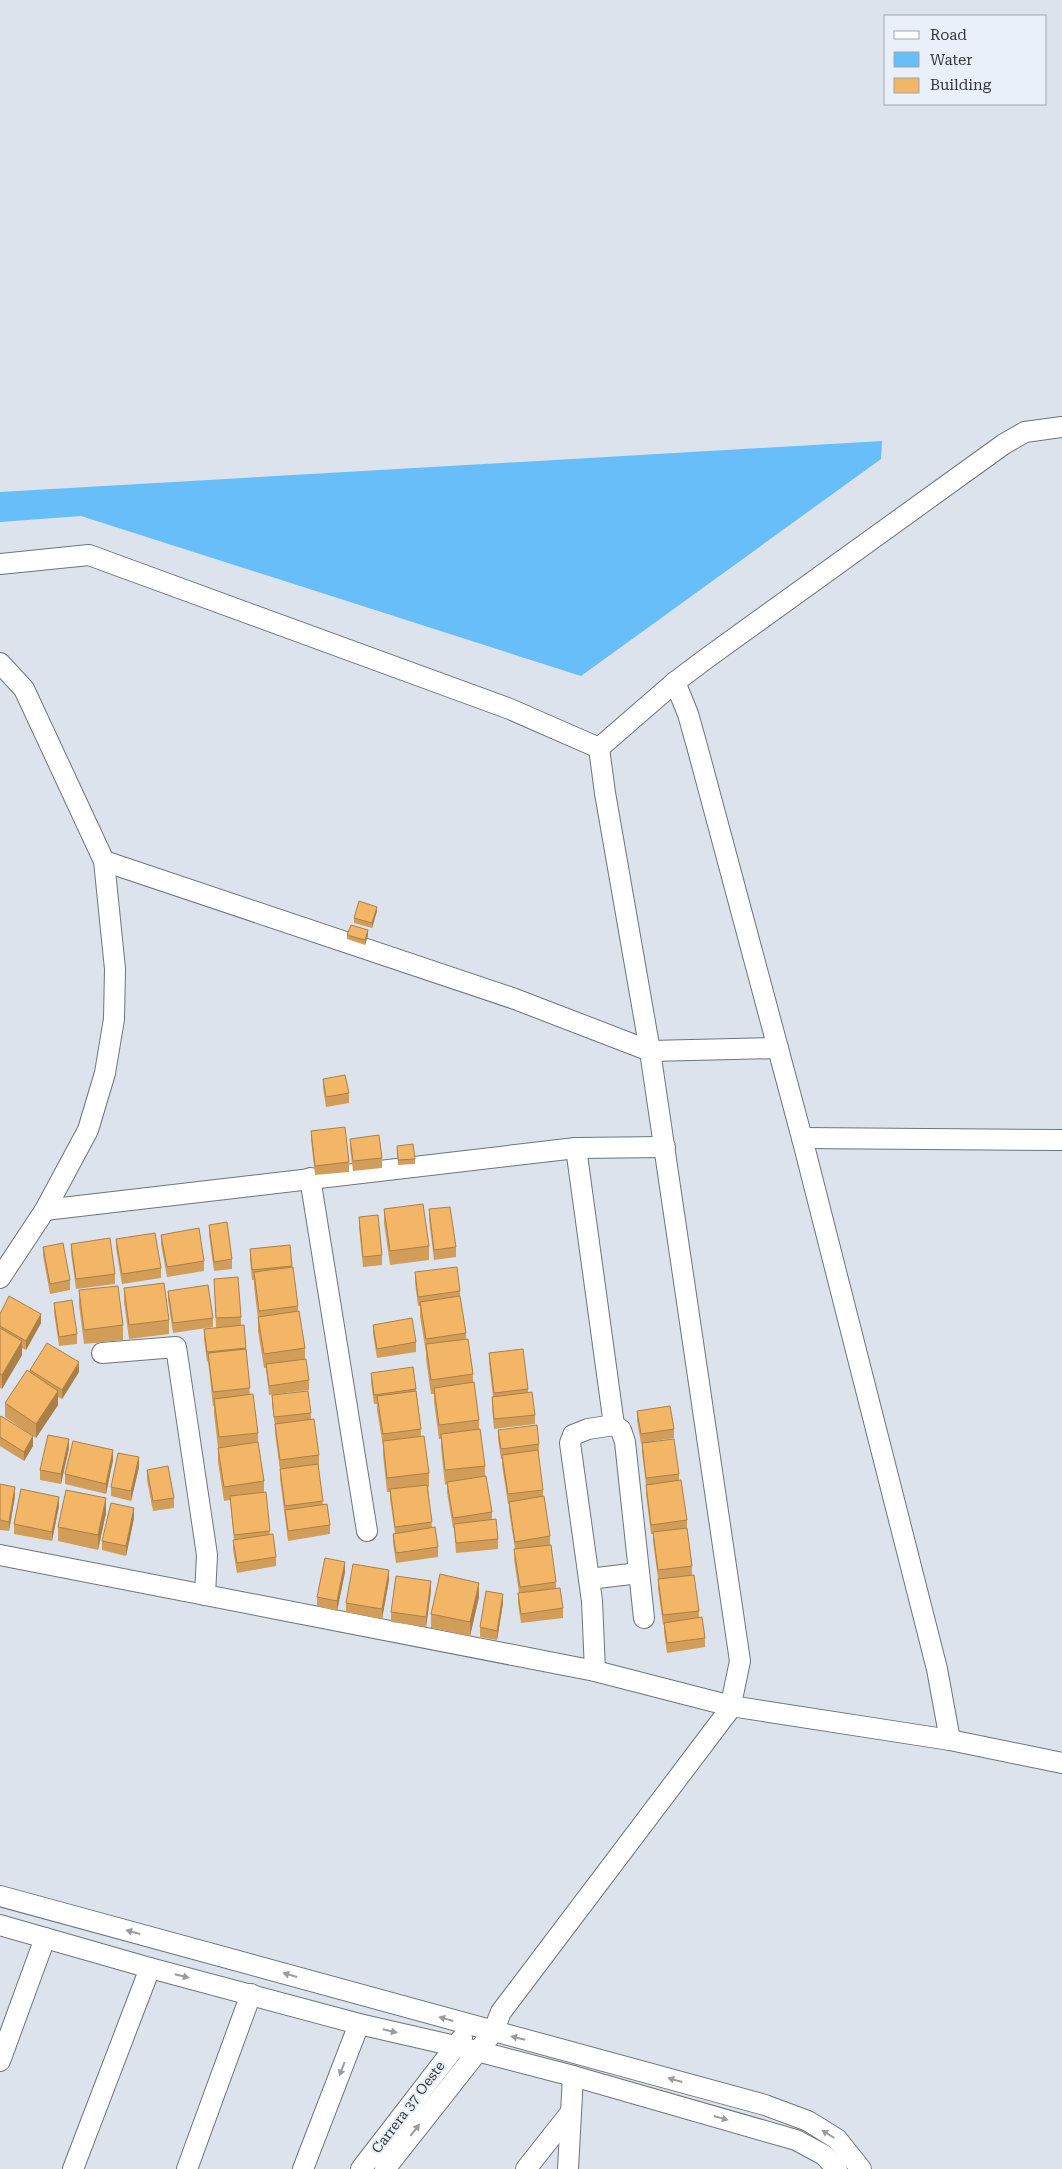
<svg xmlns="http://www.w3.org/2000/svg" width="1062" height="2169" font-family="'Roboto Serif',serif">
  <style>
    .water { fill: #68bef9 }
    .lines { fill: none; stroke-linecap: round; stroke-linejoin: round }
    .street-casing { stroke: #6e747c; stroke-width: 22 }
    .street { stroke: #fff; stroke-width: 20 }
    .wall { fill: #d19d59 }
    .shaded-wall { fill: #aa7f48 }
    .building { fill: #f3b667; stroke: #aa7f48 }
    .oneway { fill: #9a9b9d }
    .labels { text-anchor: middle; stroke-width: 4.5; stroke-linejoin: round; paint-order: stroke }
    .street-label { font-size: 14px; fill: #35373b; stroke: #eaf0f9 }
  </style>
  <rect width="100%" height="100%" fill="#dde3ec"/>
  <!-- water -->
  <polygon class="water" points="882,441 881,459 581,676 81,516 0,522 0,492"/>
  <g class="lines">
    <!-- street casing -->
    <g class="street-casing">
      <g id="street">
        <polyline points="0,564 89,555 510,709 599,748"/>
        <polyline points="0,663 24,689 104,861 115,969 114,1019 105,1073 88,1130 45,1210 0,1278"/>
        <polyline points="675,682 688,714 697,746 802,1138 937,1669 950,1740"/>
        <polyline points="599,748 675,682 707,658 1004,444 1025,432 1062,427"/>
        <polyline points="104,861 515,999 650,1051 778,1048"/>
        <polyline points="802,1138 1062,1140"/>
        <polyline points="576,1148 614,1425"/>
        <polyline points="310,1178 367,1531"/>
        <polyline points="45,1210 576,1148 665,1147"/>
        <polyline points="102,1353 176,1347 207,1555 205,1595"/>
        <polyline points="0,1555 595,1671 731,1706 950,1740 1062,1763"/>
        <polyline points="589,1579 639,1573"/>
        <polyline points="595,1671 592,1601 570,1443 573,1435 588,1429 614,1425 621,1430 625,1442 644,1618"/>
        <polyline points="0,1896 765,2105 808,2121 837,2139 861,2169"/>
        <polyline points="0,1925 150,1968 359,2024 477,2051 573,2076 796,2140 824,2155 837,2169"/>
        <polyline points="0,2061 45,1938"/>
        <polyline points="73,2169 150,1968"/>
        <polyline points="187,2169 251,1994"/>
        <polyline points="303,2169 359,2024"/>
        <polyline points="361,2169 462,2038"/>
        <polyline points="385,2169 493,2032 501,2012 730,1709 740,1661 650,1051 605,793 599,748"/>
        <polyline points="526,2169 571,2112"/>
        <polyline points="568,2169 573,2076"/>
      </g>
    </g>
    <!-- street -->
    <use href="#street" class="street"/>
  </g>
  <!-- wall -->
  <g class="wall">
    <polygon points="377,911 372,928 354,923 354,918"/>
    <polygon points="347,935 368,935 365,945 347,939"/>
    <polygon points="323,1079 349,1093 349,1103 326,1107 323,1088"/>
    <polygon points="311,1131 349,1162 349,1172 315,1175 311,1140"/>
    <polygon points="350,1139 382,1158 382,1168 353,1171 350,1148"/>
    <polygon points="397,1146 415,1159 415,1164 398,1165"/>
    <polygon points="384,1209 429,1246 429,1260 390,1265 384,1223"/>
    <polygon points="429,1209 456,1247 456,1257 434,1260 429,1219"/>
    <polygon points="359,1217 382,1255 382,1265 363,1267 359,1227"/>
    <polygon points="209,1225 232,1259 232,1269 214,1271 209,1235"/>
    <polygon points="161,1235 204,1261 204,1271 167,1277 161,1244"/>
    <polygon points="116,1239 161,1268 161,1278 122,1284 116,1248"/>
    <polygon points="71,1244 115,1274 115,1284 76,1289 71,1253"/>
    <polygon points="290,1245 292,1267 298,1306 298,1311 305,1348 305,1359 309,1380 309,1390 269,1395 266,1368 264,1368 258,1331 258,1319 254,1286 254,1280 252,1280 250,1259 250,1249"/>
    <polygon points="43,1247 70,1280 70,1290 50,1294 43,1256"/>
    <polygon points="415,1272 460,1291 460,1299 466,1333 466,1339 473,1374 473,1383 479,1420 479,1429 485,1466 485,1476 492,1512 492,1520 498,1539 498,1549 456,1553 454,1528 453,1528 447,1492 447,1484 445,1485 441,1448 441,1439 439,1439 434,1402 434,1394 431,1394 426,1359 426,1353 420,1316 420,1306 418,1306 415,1282"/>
    <polygon points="214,1279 241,1317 241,1326 246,1348 250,1395 258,1433 258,1442 264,1481 264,1492 270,1534 276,1557 276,1566 237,1573 233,1550 233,1540 234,1540 230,1500 224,1501 218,1462 218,1448 214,1413 214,1406 213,1406 208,1361 207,1362 204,1339 204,1329 227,1327 216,1328"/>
    <polygon points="124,1288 169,1320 169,1334 129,1339 124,1302"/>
    <polygon points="79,1290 123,1325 123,1340 84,1344 79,1305"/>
    <polygon points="168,1291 213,1318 213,1327 173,1333 168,1300"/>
    <polygon points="54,1303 77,1334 77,1344 59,1346 54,1313"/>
    <polygon points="0,1314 41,1323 26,1350 22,1348 22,1355 2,1389 0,1388"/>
    <polygon points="373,1325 416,1342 416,1352 377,1358 373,1334"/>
    <polygon points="489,1353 528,1389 528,1393 535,1415 535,1424 494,1429 492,1407 492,1397 493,1397 489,1363"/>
    <polygon points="30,1370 79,1372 62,1399 58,1397 58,1405 36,1438 5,1417 5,1403 30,1372"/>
    <polygon points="371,1373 416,1389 421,1429 421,1436 429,1473 429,1487 428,1487 432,1528 438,1547 438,1557 396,1563 393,1543 393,1534 395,1533 390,1499 390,1492 387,1492 383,1455 383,1446 377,1410 377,1404 374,1404 371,1383"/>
    <polygon points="272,1395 311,1413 311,1419 319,1455 319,1465 318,1465 323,1505 330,1525 330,1534 288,1541 280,1479 280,1470 275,1433 275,1426 272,1405"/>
    <polygon points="637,1411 674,1429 674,1438 654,1441 679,1474 679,1480 687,1520 687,1528 692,1566 692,1575 699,1611 699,1618 705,1638 705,1647 667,1653 664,1632 664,1624 663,1625 658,1589 658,1579 653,1541 653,1534 651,1534 646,1494 646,1485 642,1452 642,1443 641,1443 637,1421"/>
    <polygon points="0,1417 33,1446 24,1461 0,1446"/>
    <polygon points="498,1430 539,1444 539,1454 538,1454 543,1490 543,1496 550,1536 550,1545 556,1582 556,1588 563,1608 563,1618 521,1623 518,1603 518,1593 519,1593 514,1559 515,1549 509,1511 509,1504 508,1504 502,1465 502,1459 501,1459 498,1439"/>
    <polygon points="69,1448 61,1484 40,1480 40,1470"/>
    <polygon points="113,1460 106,1494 65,1484 65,1474"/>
    <polygon points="139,1467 131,1501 111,1496 111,1487"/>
    <polygon points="147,1470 174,1498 174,1508 153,1511 147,1480"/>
    <polygon points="0,1484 15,1496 9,1531 0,1530"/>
    <polygon points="59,1506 52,1541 14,1534 14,1524"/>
    <polygon points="106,1513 98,1550 58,1541 58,1527"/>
    <polygon points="134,1518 126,1556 102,1550 102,1541"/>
    <polygon points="345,1572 337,1611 317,1606 317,1597"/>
    <polygon points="389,1580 382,1619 346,1612 346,1603"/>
    <polygon points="431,1591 426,1627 391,1622 391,1612"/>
    <polygon points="479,1597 470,1636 431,1628 431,1614"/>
    <polygon points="503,1603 497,1640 480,1637 480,1627"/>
  </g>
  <!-- shaded-wall -->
  <g class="shaded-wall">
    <polygon points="377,907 377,911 372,928 372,923"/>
    <polygon points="368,930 368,935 365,945 365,940"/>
    <polygon points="41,1314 41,1323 26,1350 26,1341"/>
    <polygon points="22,1341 22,1355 2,1389 2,1375"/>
    <polygon points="79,1362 79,1372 62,1399 62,1390"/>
    <polygon points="58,1391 58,1405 36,1438 36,1424"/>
    <polygon points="33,1436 33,1446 24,1461 24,1452"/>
    <polygon points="69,1439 69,1448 61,1484 61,1474"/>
    <polygon points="113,1450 113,1460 106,1494 106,1484"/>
    <polygon points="139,1457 139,1467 131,1501 131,1491"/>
    <polygon points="15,1487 15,1496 9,1531 9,1522"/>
    <polygon points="59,1497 59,1506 52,1541 52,1532"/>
    <polygon points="106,1498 106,1513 98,1550 98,1535"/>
    <polygon points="134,1508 134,1518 126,1556 126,1546"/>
    <polygon points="345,1562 345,1572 337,1611 337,1601"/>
    <polygon points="389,1570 389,1580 382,1619 382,1609"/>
    <polygon points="431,1581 431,1591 426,1627 426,1617"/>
    <polygon points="479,1583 479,1597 470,1636 470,1622"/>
    <polygon points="503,1594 503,1603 497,1640 497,1631"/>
  </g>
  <!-- building -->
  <g class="building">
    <polygon points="359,901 377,907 372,923 354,918"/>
    <polygon points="351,925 368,930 365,940 347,935"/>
    <polygon points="345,1075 349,1093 326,1097 323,1079"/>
    <polygon points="345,1127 349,1162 315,1166 311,1131"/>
    <polygon points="379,1135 382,1158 353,1161 350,1139"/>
    <polygon points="413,1144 415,1159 398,1160 397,1146"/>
    <polygon points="423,1204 429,1246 390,1251 384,1209"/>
    <polygon points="450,1207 456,1247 434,1250 429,1209"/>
    <polygon points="378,1215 382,1255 363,1257 359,1217"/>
    <polygon points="227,1222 232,1259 214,1262 209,1225"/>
    <polygon points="199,1228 204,1261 167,1267 161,1235"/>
    <polygon points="155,1233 161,1268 122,1274 116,1239"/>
    <polygon points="110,1238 115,1274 76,1279 71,1244"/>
    <polygon points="63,1243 70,1280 50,1284 43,1247"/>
    <polygon points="290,1245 292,1266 252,1270 250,1249"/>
    <polygon points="293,1267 298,1306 259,1311 254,1272"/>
    <polygon points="457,1267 460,1291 418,1297 415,1272"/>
    <polygon points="238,1277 241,1317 216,1318 214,1279"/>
    <polygon points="164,1283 169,1320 129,1325 124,1288"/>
    <polygon points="208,1285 213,1318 173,1323 168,1291"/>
    <polygon points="118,1286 123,1325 84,1330 79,1290"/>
    <polygon points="9,1296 41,1314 26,1341 0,1326 0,1314"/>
    <polygon points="460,1296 466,1333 426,1339 420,1302"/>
    <polygon points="72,1300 77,1334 59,1337 54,1303"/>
    <polygon points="299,1311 305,1348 264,1354 258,1317"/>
    <polygon points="412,1318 416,1342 377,1349 373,1325"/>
    <polygon points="244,1325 246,1348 207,1352 204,1329"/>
    <polygon points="0,1328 22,1341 2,1375 0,1374"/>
    <polygon points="468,1339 473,1374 431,1380 426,1344"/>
    <polygon points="47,1343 79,1362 62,1390 30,1370"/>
    <polygon points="246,1349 250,1388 213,1392 208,1353"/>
    <polygon points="523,1349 528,1389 494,1393 489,1353"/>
    <polygon points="306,1359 309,1380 269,1386 266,1364"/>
    <polygon points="413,1367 416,1389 374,1395 371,1373"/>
    <polygon points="27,1370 58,1391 36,1424 5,1403"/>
    <polygon points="474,1382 479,1420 439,1425 434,1388"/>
    <polygon points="308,1391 311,1413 274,1417 272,1395"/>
    <polygon points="416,1391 421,1429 383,1434 377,1396"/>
    <polygon points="532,1392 535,1415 494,1419 492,1397"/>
    <polygon points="253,1394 258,1433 219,1437 214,1399"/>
    <polygon points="670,1406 674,1429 641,1434 637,1411"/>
    <polygon points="1,1416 33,1436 24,1452 0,1437 0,1417"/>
    <polygon points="314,1419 319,1455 280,1460 275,1424"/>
    <polygon points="537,1425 539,1444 501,1449 498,1430"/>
    <polygon points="480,1429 485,1466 445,1470 441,1434"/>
    <polygon points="48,1435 69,1439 61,1474 40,1470"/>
    <polygon points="424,1436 429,1473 387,1478 383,1441"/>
    <polygon points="674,1439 679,1474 646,1478 642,1443"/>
    <polygon points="73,1441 113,1450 106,1484 65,1474"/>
    <polygon points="258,1442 264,1481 224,1487 218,1448"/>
    <polygon points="538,1450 543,1490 508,1494 502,1455"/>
    <polygon points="118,1453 139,1457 131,1491 111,1487"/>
    <polygon points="318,1464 323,1501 285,1506 280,1469"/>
    <polygon points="168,1466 174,1498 153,1501 147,1470"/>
    <polygon points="486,1476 492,1512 453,1518 447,1482"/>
    <polygon points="681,1480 687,1520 651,1525 646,1485"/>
    <polygon points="0,1484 15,1487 9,1522 0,1520"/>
    <polygon points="427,1485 432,1522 395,1527 390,1489"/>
    <polygon points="21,1489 59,1497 52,1532 14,1524"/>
    <polygon points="66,1490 106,1498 98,1535 58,1527"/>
    <polygon points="266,1492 270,1531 234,1535 230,1496"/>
    <polygon points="544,1496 550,1536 515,1542 509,1502"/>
    <polygon points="111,1503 134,1508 126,1546 102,1541"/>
    <polygon points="327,1504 330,1525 288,1531 285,1510"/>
    <polygon points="496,1519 498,1539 456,1543 454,1524"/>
    <polygon points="435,1527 438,1547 396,1553 393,1534"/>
    <polygon points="687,1528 692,1566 658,1570 653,1532"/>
    <polygon points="273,1534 276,1557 237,1563 233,1540"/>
    <polygon points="551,1545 556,1582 520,1587 514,1549"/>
    <polygon points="325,1558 345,1562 337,1601 317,1597"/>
    <polygon points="353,1564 389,1570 382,1609 346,1603"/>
    <polygon points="440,1574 479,1583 470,1622 431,1614"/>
    <polygon points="694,1575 699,1611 663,1615 658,1579"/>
    <polygon points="396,1576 431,1581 426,1617 391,1612"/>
    <polygon points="560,1588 563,1608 521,1614 518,1593"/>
    <polygon points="486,1591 503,1594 497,1631 480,1627"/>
    <polygon points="702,1617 705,1638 667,1643 664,1623"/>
  </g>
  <!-- one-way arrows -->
  <defs><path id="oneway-solid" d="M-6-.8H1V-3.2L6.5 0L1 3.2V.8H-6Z" transform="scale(1.25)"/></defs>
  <g class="oneway">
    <use href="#oneway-solid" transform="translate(133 1932) rotate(-165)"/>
    <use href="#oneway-solid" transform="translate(290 1975) rotate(-164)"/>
    <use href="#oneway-solid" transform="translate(182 1976) rotate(14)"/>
    <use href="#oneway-solid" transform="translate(446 2019) rotate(-164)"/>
    <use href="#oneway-solid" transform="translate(390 2031) rotate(13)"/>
    <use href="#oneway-solid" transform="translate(518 2038) rotate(-166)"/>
    <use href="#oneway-solid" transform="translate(342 2069) rotate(111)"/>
    <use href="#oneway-solid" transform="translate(675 2080) rotate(-164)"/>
    <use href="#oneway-solid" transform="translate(721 2118) rotate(16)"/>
    <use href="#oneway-solid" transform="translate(415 2130) rotate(-52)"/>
    <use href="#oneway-solid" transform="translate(828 2134) rotate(-148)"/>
  </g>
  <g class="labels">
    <!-- street labels -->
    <g class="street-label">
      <text transform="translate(408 2107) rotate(-53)" y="5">Carrera 37 Oeste</text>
    </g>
  </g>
  <!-- legend -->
  <rect x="884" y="15" width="162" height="90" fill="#eaf0f9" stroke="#a2a6ad"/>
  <rect x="894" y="31" width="25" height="8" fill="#ffffff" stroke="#a2a6ad"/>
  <text x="930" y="40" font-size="15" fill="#35373b">Road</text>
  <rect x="894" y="52" width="25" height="15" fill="#68bef9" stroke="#a2a6ad"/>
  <text x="930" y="65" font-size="15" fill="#35373b">Water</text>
  <rect x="894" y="78" width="25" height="15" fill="#f3b667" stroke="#a2a6ad"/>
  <text x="930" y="90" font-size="15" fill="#35373b">Building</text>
</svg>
